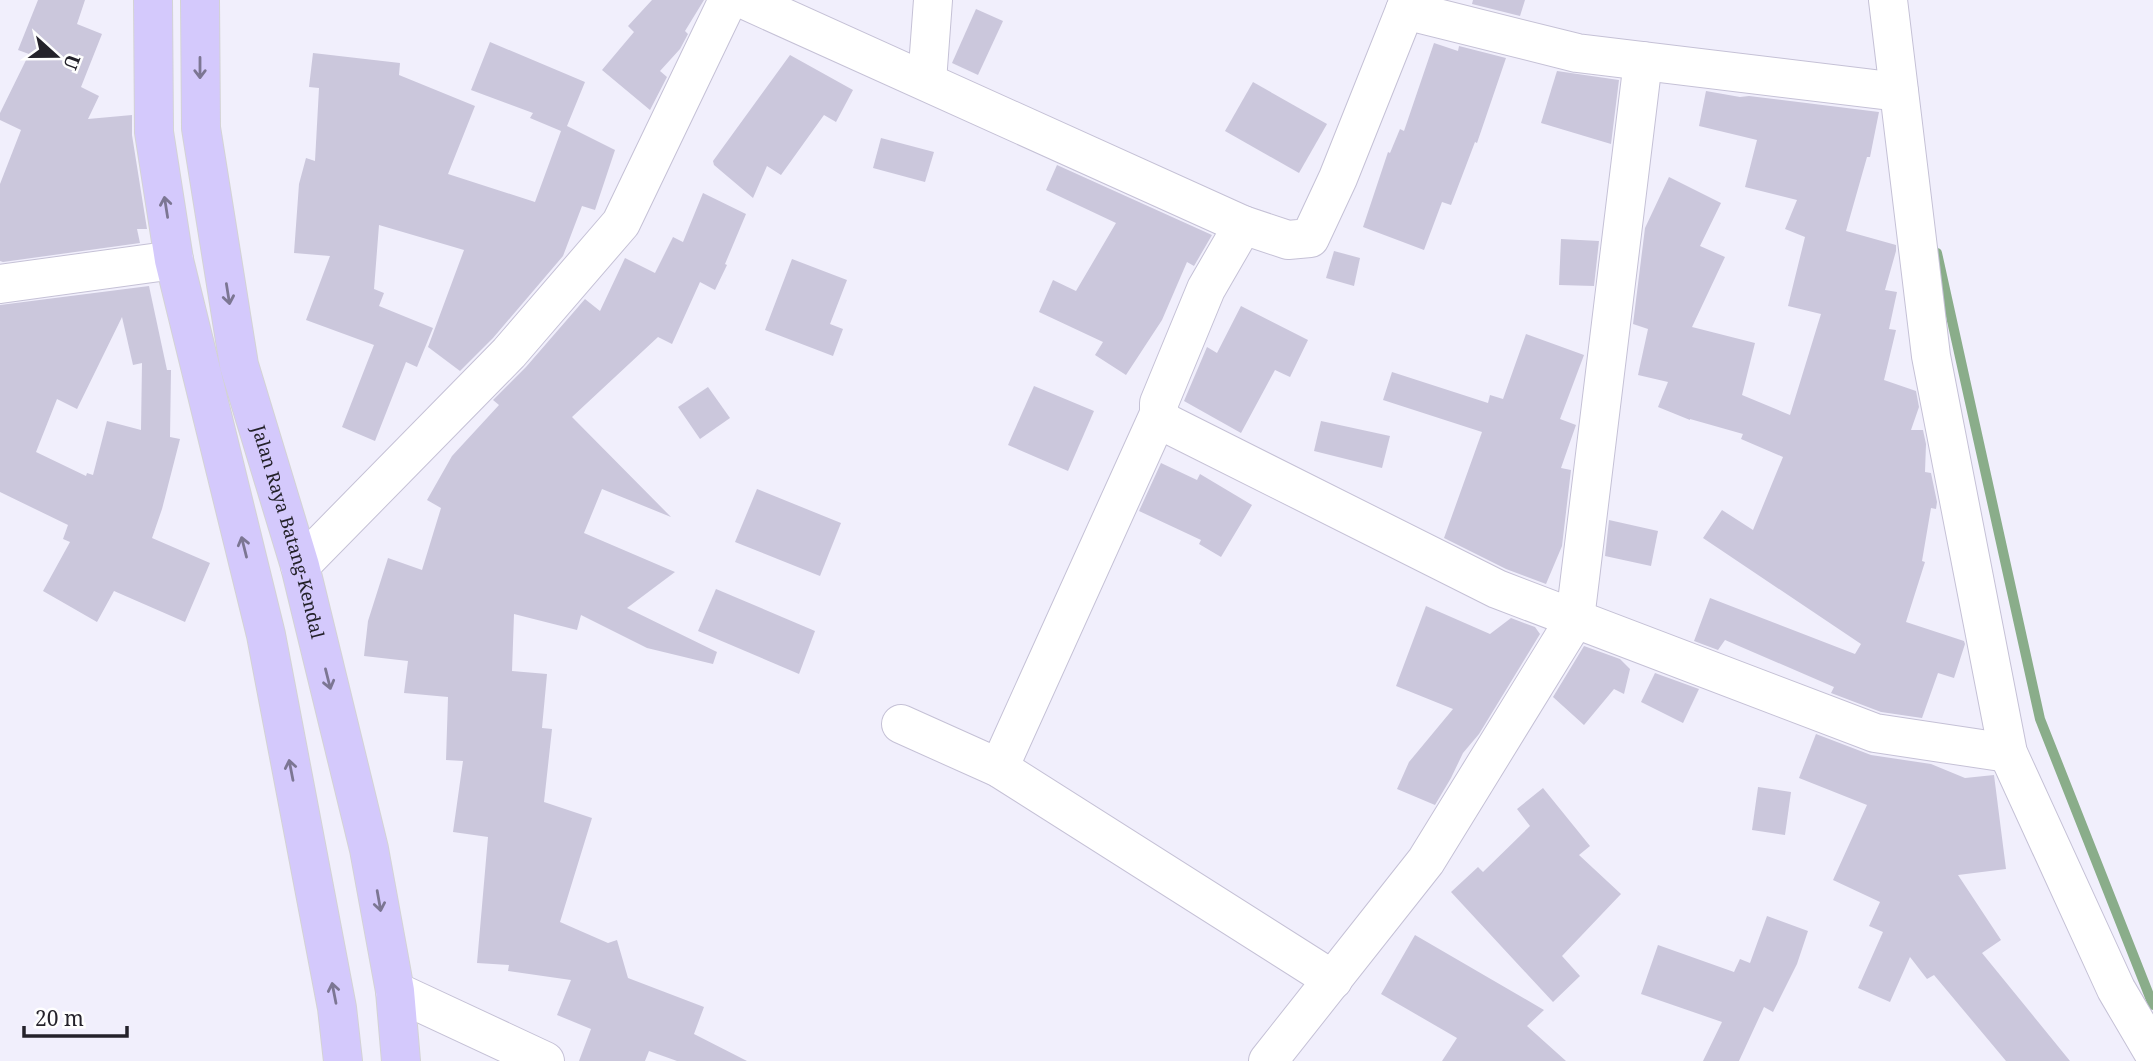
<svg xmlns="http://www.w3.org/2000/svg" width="2153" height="1061" font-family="'Noto Serif',serif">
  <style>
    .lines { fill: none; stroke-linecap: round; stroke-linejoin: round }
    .stream { stroke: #8aad8a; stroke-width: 10 }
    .building { fill: #cbc7dc; fill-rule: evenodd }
    .street-casing { stroke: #c5c1d6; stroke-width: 40 }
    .highway-casing { stroke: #d3d3d4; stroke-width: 40 }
    .street { stroke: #fff; stroke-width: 38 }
    .highway { stroke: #d4c9fc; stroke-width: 38 }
    .oneway { stroke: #7c7693 }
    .labels { text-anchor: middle; stroke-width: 7; stroke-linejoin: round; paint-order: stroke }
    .street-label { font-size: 18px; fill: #24222a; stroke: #fefefe }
  </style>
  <rect width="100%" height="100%" fill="#f1effc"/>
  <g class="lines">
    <!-- stream -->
    <polyline class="stream" points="1937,253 2040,719 2153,1005"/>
  </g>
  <!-- building -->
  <g class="building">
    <polygon points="38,0 85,0 77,24 102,34 81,87 99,96 88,119 132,115 132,135 147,229 137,229 140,243 3,262 0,261 0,184 21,130 0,120 0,113 29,54 18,50"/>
    <polygon points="652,0 704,0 685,31 688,34 680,49 660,71 667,77 650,110 602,70 634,32 628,26"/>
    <polygon points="1473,0 1525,0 1520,16 1472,4"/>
    <polygon points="976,9 1003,21 978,75 952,63"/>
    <polygon points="490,42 585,82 567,126 615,150 595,210 582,206 563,256 493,338 460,371 428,347 464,250 379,225 374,289 384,293 379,306 433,328 417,367 406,362 375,441 342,427 374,345 306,320 330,256 294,253 299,184 306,158 315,161 319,88 309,87 313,53 400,63 399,75 475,106 448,174 535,202 561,131 530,118 533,113 471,90"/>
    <polygon points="1434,43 1458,51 1459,46 1506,58 1477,143 1475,142 1451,205 1442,202 1424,250 1363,227 1388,152 1390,153 1400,129 1404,131"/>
    <polygon points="790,55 853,90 836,122 824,115 781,175 767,166 753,198 714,165 713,161"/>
    <polygon points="1557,71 1619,80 1611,144 1541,123"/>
    <polygon points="1253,82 1327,124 1299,173 1225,131"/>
    <polygon points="1706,91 1740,97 1749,96 1879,112 1870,157 1867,157 1846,231 1896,245 1896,251 1885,290 1897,292 1889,329 1896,330 1884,380 1916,391 1919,407 1911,430 1923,430 1926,444 1925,472 1931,473 1937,502 1936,509 1931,508 1922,561 1925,562 1906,622 1964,641 1965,644 1954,678 1938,673 1922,718 1881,712 1831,693 1834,687 1725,640 1718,650 1694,641 1710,598 1855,654 1861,644 1703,538 1722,510 1753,530 1783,457 1741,439 1743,434 1690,419 1690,420 1658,407 1668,382 1638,375 1648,329 1633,324 1645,228 1669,177 1721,203 1700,246 1725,257 1692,327 1755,343 1742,395 1790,415 1821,314 1788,306 1805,237 1785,229 1797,200 1745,187 1757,140 1699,126"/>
    <polygon points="881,138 934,152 925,182 873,168"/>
    <polygon points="1057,165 1212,235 1194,266 1187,262 1162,320 1126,375 1095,355 1103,342 1039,312 1053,280 1076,291 1116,223 1046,190"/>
    <polygon points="703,193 746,214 725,264 727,265 715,290 700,282 672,344 658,337 572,417 671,517 602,489 584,533 675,572 627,608 717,652 713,664 647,648 581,615 577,630 514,614 512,671 547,674 542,728 552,729 544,802 592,818 560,922 608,943 617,940 628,978 704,1007 694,1034 747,1061 677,1061 649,1051 645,1061 579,1061 591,1029 557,1015 571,980 508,971 509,965 477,963 488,837 453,832 463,761 446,760 448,697 404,693 408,661 364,656 368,621 388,558 422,570 441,508 427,500 452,456 499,405 493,400 526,367 585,299 600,311 625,258 655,273 673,237 683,242"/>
    <polygon points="1561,239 1599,241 1594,286 1559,285"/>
    <polygon points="1334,251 1360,258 1354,286 1326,278"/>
    <polygon points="792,259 847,280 830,324 843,329 833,356 765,330"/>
    <path d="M149 286 167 370H171L170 437 180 439 162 509 152 538 210 563 185 622 114 591 97 622 43 591 70 542 63 539 68 525 0 492V305ZM122 317 133 365 142 363 141 430 107 421 93 475 87 473 86 476 36 452 57 399 77 409Z"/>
    <polygon points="1241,306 1308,340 1290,377 1275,370 1241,433 1184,401 1207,347 1217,353"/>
    <polygon points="1526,334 1584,355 1560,419 1576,425 1561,468 1571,470 1562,546 1546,584 1506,569 1444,538 1482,432 1383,400 1392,372 1488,403 1490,395 1503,399"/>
    <polygon points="1034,386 1094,411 1068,471 1008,445"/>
    <polygon points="708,387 730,418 700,439 678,407"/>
    <polygon points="1321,421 1390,436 1382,468 1314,451"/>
    <polygon points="1161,463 1197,480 1200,474 1252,505 1221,557 1199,544 1201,540 1139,511"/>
    <polygon points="757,489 841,523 820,576 735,542"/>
    <polygon points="1609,520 1658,531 1651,566 1605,556"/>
    <polygon points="716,589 815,631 799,674 698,631"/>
    <polygon points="1426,606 1490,634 1511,618 1535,627 1540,634 1479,734 1463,753 1451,778 1435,805 1397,789 1409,762 1453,709 1396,686"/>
    <polygon points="1584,646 1620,659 1630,669 1624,694 1614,689 1584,725 1553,697"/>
    <polygon points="1655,673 1699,689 1683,723 1641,702"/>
    <polygon points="1816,734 1871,755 1931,764 1965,778 1994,775 2006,869 1958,875 2001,940 1982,953 2070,1061 2006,1061 1934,975 1927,979 1910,957 1890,1002 1858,988 1883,932 1869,926 1880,902 1833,880 1867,805 1799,778"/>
    <polygon points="1758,787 1791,792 1785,835 1752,830"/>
    <polygon points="1543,788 1590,846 1579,855 1621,894 1562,956 1580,976 1553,1002 1451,892 1478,867 1483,872 1530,826 1517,809"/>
    <polygon points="1767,916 1808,931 1797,964 1773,1012 1764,1007 1739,1061 1703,1061 1722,1022 1641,994 1658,945 1734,972 1740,959 1750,963"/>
    <polygon points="1415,935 1544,1010 1527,1026 1566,1061 1442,1061 1457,1038 1381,994"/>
  </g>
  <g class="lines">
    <!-- street casing -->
    <g class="street-casing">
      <g id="street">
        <polyline points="745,0 1243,225"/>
        <polyline points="1409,0 1338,178 1310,238 1288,240 1243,225 1206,289 1159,403 1159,416 1168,424 1497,589 1875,733 2008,753"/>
        <polyline points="1888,0 1931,356 2008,753 2116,989 2153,1052"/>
        <polyline points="1405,10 1577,53 1899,92"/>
        <polyline points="927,81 933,0"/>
        <polyline points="0,284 174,260"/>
        <polyline points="300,566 509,353 621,223 728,0"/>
        <polyline points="901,724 999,768 1333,980"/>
        <polyline points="999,768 1159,414"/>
        <polyline points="395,991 545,1061"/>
        <polyline points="1268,1061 1426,861 1575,619 1643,61"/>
      </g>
    </g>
    <!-- highway casing -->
    <g class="highway-casing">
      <g id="highway">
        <polyline points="153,0 154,132 174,260 266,635 337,1008 343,1061"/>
        <path id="s1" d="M200 0 201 128 239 365 300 566 369 849 395 991 401 1061"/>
      </g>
    </g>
    <!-- street -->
    <use href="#street" class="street"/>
    <!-- highway -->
    <use href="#highway" class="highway"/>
  </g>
  <!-- one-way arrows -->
  <defs><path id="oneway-shaft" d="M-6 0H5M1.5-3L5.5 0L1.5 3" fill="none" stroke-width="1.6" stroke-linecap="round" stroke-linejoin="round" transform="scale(1.75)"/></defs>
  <g class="oneway">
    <use href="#oneway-shaft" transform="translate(200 68) rotate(90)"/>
    <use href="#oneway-shaft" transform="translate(166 207) rotate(-99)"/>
    <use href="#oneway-shaft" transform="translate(228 294) rotate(81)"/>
    <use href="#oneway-shaft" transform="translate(244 547) rotate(-104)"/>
    <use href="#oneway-shaft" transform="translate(328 679) rotate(76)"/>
    <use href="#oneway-shaft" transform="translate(291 770) rotate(-101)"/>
    <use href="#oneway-shaft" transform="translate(379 901) rotate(80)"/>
    <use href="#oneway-shaft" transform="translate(334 993) rotate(-101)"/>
  </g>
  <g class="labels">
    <!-- street labels -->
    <g class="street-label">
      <text dy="6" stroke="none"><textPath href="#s1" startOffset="542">Jalan Raya Batang-Kendal</textPath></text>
    </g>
  </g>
  <!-- north arrow -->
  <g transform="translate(56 56) rotate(111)" stroke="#fefefe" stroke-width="5" paint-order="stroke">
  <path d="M0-5L12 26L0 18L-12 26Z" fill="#24222a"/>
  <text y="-10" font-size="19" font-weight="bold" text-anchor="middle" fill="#24222a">U</text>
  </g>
  <!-- scale -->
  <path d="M24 1026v10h103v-10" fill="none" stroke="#24222a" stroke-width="3.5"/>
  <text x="35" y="1026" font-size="21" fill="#24222a" stroke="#fefefe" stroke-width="5" paint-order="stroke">20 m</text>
</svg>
